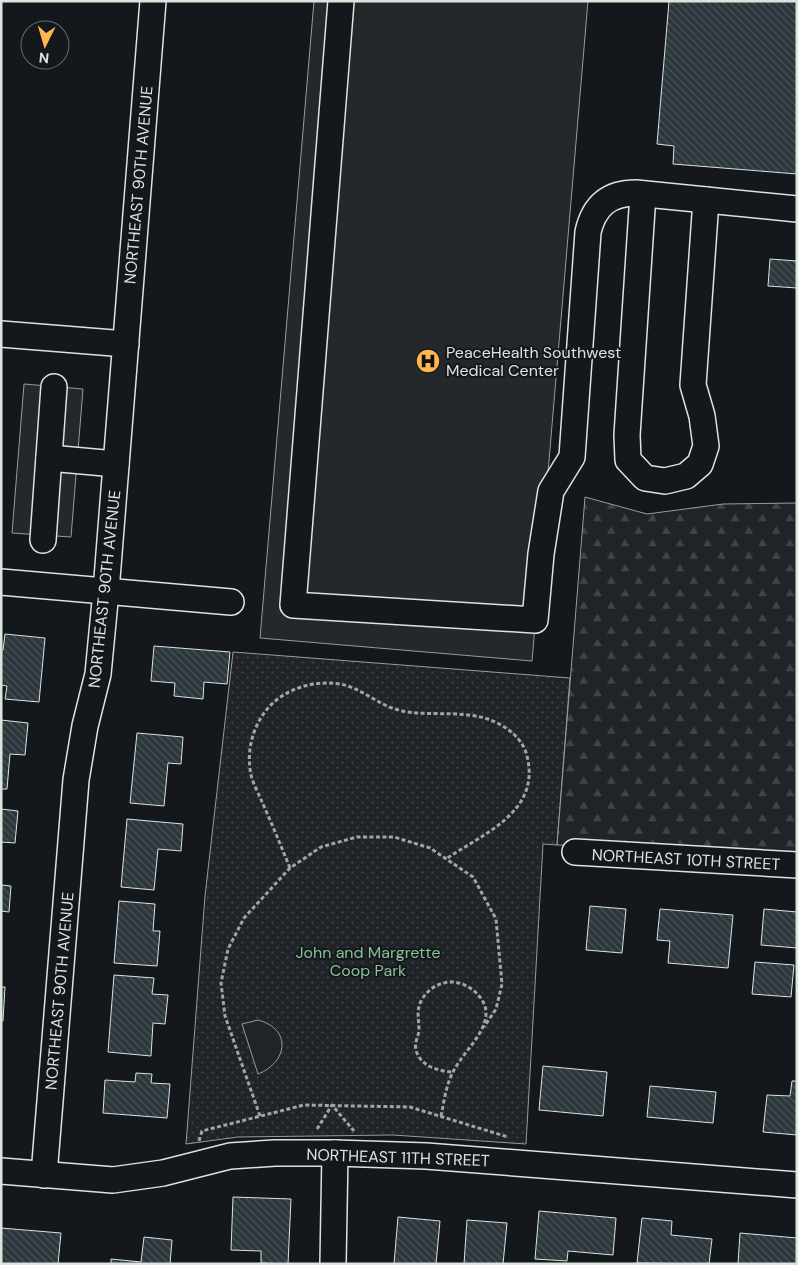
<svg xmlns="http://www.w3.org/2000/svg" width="798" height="1265" font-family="'DM Sans',sans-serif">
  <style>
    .grass { fill: url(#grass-dots); stroke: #939e99 }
    .forest { fill: url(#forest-firs); stroke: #939e99 }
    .garden { fill: #202428; stroke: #939e99 }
    .parking { fill: #24282b; stroke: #939e99 }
    .building { fill: url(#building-back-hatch); stroke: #d8e6dc }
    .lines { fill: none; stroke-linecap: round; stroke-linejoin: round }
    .minor-casing { stroke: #d8e6dc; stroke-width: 28 }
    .path { stroke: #9da8a2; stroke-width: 3; stroke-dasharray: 4 2.5; stroke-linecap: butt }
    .minor { stroke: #14181c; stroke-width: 25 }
    .labels { text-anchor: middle; stroke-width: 4; stroke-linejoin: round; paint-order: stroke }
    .street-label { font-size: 16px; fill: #d8e6dc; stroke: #14181c }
    .poi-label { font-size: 16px; fill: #d8e6dc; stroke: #14181c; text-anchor: start }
    .park-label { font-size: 16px; fill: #8ac095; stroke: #14181c }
  </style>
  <defs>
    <pattern id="grass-dots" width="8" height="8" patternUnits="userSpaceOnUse" patternTransform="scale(1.25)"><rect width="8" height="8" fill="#202428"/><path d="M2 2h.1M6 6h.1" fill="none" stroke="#404447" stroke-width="1.8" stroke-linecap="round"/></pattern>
    <pattern id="forest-firs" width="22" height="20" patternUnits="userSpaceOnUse" patternTransform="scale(1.25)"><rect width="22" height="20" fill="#202428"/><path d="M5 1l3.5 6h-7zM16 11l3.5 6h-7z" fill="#404447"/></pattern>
    <pattern id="building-back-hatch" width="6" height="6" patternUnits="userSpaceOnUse" patternTransform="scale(1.25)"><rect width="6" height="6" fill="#2c363c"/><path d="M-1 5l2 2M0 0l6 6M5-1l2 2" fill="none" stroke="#4a5358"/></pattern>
  </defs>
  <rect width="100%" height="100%" fill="#14181c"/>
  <!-- grass -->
  <polygon class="grass" points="233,652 570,678 557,845 543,844 526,1144 393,1135 238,1137 186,1144 205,896"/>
  <!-- forest -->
  <polygon class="forest" points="585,497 647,514 723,504 797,503 797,852 557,845"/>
  <!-- garden -->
  <path class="garden" d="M258 1020C292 1029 288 1062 258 1074L242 1024Z"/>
  <!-- parking -->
  <g class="parking">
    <polygon points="314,1 588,1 532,661 260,638"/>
    <polygon points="24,384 83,389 71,537 12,533"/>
  </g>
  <!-- building -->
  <g class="building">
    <polygon points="669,1 797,1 797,174 673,164 674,146 657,144"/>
    <polygon points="770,259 797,261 797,288 768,286"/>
    <polygon points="5,634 45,638 39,702 5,699 7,686 1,685 1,650 3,650"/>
    <polygon points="154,646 230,652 227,684 204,682 203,699 174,696 175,683 151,681"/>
    <polygon points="1,720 28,723 25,755 10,754 7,789 1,789"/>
    <polygon points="137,733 183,737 181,764 168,763 164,806 130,803"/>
    <polygon points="1,809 18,811 15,843 1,842"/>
    <polygon points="127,819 183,824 181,851 158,849 154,890 121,887"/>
    <polygon points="1,885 11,886 9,912 1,911"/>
    <polygon points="119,901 155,904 153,931 160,931 157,966 114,963"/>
    <polygon points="590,906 626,909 622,953 586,950"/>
    <polygon points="660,909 733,915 728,968 668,963 670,941 657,940"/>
    <polygon points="764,909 797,912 797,948 761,945"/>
    <polygon points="755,962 794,965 791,997 752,994"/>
    <polygon points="114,975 154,978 152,994 168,995 165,1024 153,1023 151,1056 108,1052"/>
    <polygon points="1,987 5,987 3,1021 1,1021"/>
    <polygon points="543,1066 607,1072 603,1116 539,1110"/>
    <polygon points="136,1073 152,1074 151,1083 170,1084 167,1118 103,1113 105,1080 135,1082"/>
    <polygon points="792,1081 797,1081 797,1135 763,1132 767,1095 790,1096"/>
    <polygon points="650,1086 716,1092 713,1123 647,1117"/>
    <polygon points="233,1197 291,1199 288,1264 261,1263 261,1251 231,1250"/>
    <polygon points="539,1211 616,1218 613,1255 568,1251 567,1261 535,1259"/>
    <polygon points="398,1217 440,1221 436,1264 394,1264"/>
    <polygon points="642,1218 672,1221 671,1235 712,1239 709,1264 637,1263"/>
    <polygon points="467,1220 507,1223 503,1264 464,1264"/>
    <polygon points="1,1228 61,1233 58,1264 1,1264"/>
    <polygon points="740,1233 797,1238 797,1264 738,1264"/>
    <polygon points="144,1237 172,1240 170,1264 111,1264 111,1259 141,1262"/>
  </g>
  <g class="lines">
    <!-- minor casing -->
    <g class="minor-casing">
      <g id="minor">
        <path d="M341 1 293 605 535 620 541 554 551 491 572 457 588 232C594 206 609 193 636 193L797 209"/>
        <polyline points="643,194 627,435 628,460 645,478 665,481 686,476 700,464 706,446 702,416 693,385 706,200"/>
        <polyline points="1,334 126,344"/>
        <polyline points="49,458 116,464"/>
        <polyline points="43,540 54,387"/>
        <polyline points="1,582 231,602"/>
        <polyline points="575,852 797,865"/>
        <polyline points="1,1171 113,1180 163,1173 230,1156 275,1153 335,1153 426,1156 797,1185"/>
        <polyline points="44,1175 76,780 85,726 98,674 106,591 153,1"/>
        <polyline points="333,1264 335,1153"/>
      </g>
    </g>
    <!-- path -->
    <g class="path">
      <path d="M290 868C281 846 272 824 262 802 259 794 253 784 251 775 245 746 256 715 279 698 298 685 318 681 340 684 359 687 376 703 395 709 423 718 456 709 488 719 505 725 523 738 527 756 541 812 484 833 446 859"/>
      <polyline points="260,1116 225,1016 221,983 228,949 244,918 290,868 321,847 357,837 394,837 430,848 473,877 496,919 502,984 496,1009 484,1027"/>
      <path d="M441 1116C444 1102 446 1085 453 1072 465 1047 507 1018 473 990 465 984 454 980 444 983 434 985 426 992 421 1001 416 1012 419 1019 419 1031 418 1037 414 1044 416 1050 420 1066 438 1071 452 1072"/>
      <polyline points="317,1129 332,1105 354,1131"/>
      <polyline points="199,1141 202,1131 304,1105 410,1107 508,1137"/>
    </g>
    <!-- minor -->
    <use href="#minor" class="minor"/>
  </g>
  <!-- icons -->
  <defs>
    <g id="hospital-disc" transform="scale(1.25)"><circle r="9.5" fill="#ffb74d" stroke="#14181c"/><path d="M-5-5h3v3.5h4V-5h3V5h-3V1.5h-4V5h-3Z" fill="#111"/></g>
  </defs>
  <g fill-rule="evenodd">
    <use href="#hospital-disc" x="428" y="361"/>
  </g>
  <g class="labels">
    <!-- street labels -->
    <g class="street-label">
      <text transform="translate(138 185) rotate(-85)" y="6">NORTHEAST 90TH AVENUE</text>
      <text transform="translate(104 589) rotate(-84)" y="6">NORTHEAST 90TH AVENUE</text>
      <text transform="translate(686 859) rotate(3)" y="6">NORTHEAST 10TH STREET</text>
      <text transform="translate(59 991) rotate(-85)" y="6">NORTHEAST 90TH AVENUE</text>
      <text transform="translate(398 1157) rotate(2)" y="6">NORTHEAST 11TH STREET</text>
    </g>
    <!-- poi labels -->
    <g class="poi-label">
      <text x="446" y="358">PeaceHealth Southwest<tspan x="446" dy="18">Medical Center</tspan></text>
    </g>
    <!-- park labels -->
    <g class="park-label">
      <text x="368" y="958">John and Margrette<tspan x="368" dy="18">Coop Park</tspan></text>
    </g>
  </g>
  <!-- border -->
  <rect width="798" height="1265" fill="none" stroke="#d8e6dc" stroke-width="5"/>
  <!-- north arrow -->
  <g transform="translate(45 45) rotate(185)"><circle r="24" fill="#14181c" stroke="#626a69"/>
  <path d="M0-4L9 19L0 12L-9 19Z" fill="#ffb74d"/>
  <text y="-8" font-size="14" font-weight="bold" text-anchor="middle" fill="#d8e6dc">N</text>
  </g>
</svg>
